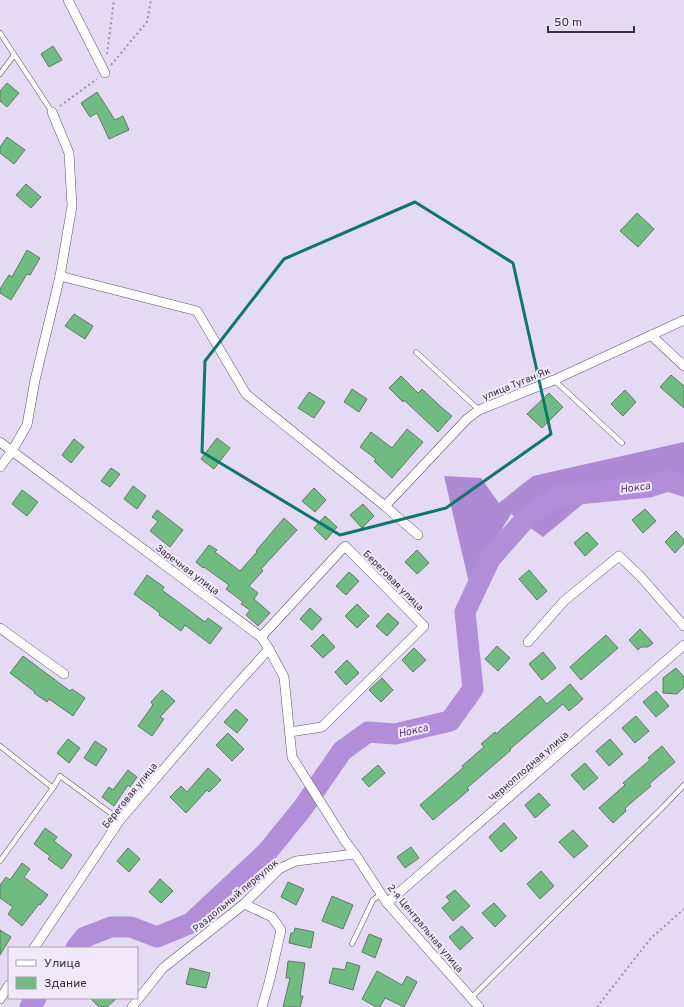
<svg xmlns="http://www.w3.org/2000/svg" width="684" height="1007" font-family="Overpass,sans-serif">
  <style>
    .forest { fill: #ae8ad5 }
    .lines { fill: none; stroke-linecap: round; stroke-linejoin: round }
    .river { stroke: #b28ed9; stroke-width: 21 }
    .building { fill: #6fbb81; stroke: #637866 }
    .service-casing { stroke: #5c5268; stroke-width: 5.5 }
    .minor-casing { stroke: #5c5268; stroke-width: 10 }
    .path { stroke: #9c94a7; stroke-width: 2; stroke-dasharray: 2 3; stroke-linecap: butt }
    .service { stroke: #fff; stroke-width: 4.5 }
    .minor { stroke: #fff; stroke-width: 9 }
    .marked { fill: none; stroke: #0f766e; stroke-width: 3; stroke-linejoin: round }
    .labels { text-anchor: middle; stroke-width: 4; stroke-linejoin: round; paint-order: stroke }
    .street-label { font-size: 10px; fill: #35313b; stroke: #f1e8fc }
    .water-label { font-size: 11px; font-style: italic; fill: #61328b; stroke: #f1e8fc }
  </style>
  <rect width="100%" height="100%" fill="#e5daf3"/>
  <!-- forest -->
  <polygon class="forest" points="684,442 684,497 676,491 590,498 543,537 511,514 469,583 444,476 481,478 499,503 533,476"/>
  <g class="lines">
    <!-- river -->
    <g class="river">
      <polyline points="76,948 85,937 111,927 131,927 157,937 191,923 267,852 302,809 342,751 368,732 395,734 450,721 473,689 465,612 490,559 529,515 558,496 649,487 668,481 684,486"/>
      <polyline points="30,1007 36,998"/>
    </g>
  </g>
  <!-- building -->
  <g class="building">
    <polygon points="53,46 62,60 49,67 41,54"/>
    <polygon points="7,83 19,93 7,107 0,101 0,91"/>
    <polygon points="97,92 115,120 123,116 129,130 109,139 97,113 90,117 81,103"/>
    <polygon points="7,137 25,150 14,164 0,153 0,147"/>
    <polygon points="26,184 41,197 31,208 16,195"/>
    <polygon points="637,213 654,229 638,247 620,231"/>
    <polygon points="27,250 40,258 30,275 27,274 11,300 0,293 0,289 9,275 12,277"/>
    <polygon points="74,314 93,326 85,339 65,326"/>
    <polygon points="671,375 684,386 684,408 660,387"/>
    <polygon points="401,376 418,393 422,389 441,407 452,416 438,432 404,400 403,402 389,388"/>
    <polygon points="352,389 367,399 359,412 344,402"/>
    <polygon points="625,390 636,402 623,416 611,404"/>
    <polygon points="309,392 325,402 314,418 298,408"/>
    <polygon points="549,393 563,407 542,428 527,414"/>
    <polygon points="407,429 423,442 392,478 374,461 376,459 360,447 371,432 392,448"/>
    <polygon points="217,438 230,448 214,469 201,459"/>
    <polygon points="74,439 84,447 71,463 62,455"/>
    <polygon points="111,468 120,474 110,487 101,481"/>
    <polygon points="133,486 146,496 137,509 124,499"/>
    <polygon points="314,488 326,500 315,512 302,501"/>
    <polygon points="22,490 38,502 27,516 12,504"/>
    <polygon points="363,504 374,516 362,528 350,515"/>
    <polygon points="645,509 656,521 643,533 632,520"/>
    <polygon points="157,510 183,530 170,547 150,531 158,521 152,517"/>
    <polygon points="325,516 337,527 326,540 314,528"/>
    <polygon points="284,518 297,530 261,569 263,571 249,586 258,593 254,599 270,613 258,626 246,615 250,610 241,604 243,602 226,589 229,585 204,567 203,568 196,562 209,545 217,550 215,552 240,571 257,552 256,551"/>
    <polygon points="676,531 684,540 684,543 675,553 665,542"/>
    <polygon points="587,532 598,544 585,556 574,543"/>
    <polygon points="417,550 429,563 417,574 405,562"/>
    <polygon points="529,570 547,591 537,600 519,579"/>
    <polygon points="349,572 359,581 346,595 336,586"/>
    <polygon points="147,575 164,587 162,590 205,622 208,618 222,628 210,644 185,625 181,631 159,615 160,613 134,594"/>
    <polygon points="357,604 369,616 357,628 345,616"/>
    <polygon points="310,608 322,619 312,630 300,619"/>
    <polygon points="388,613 399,623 387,636 376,626"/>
    <polygon points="640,629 653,643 648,647 641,647 638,650 629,640"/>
    <polygon points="323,634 335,647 323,658 311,646"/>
    <polygon points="606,635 618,648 581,680 570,667"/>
    <polygon points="497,646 510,658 498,671 485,659"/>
    <polygon points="414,648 426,660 413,672 402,660"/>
    <polygon points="543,652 556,668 542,680 529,664"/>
    <polygon points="23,656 70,691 72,689 85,698 73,716 49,699 47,702 34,693 35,692 10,673"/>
    <polygon points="347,660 359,673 346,685 335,672"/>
    <polygon points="676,668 684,677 684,687 677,694 663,693 663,678"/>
    <polygon points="382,678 393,690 381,702 369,690"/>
    <polygon points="570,684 583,699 569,711 563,704 510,749 511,750 467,788 469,790 433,820 420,805 463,768 462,766 484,747 481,744 495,732 496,734 540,696 547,704"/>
    <polygon points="162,690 175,701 160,717 164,719 152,736 138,726 153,705 151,702"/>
    <polygon points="656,691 669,706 656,717 643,702"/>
    <polygon points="236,709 248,720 237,733 224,722"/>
    <polygon points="636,716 649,731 635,743 622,728"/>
    <polygon points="228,733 244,749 232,761 216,745"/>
    <polygon points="68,739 80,748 69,763 57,753"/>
    <polygon points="610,739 623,754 609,766 596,751"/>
    <polygon points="95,741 107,749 96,766 84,758"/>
    <polygon points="662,746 675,762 649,784 651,786 625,808 626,811 613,823 599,808 625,785 623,783 650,760 648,758"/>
    <polygon points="585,763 598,778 584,790 571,775"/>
    <polygon points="378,765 385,773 369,787 362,779"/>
    <polygon points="208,768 221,780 209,792 207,790 186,813 170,797 181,786 187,792"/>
    <polygon points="128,770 137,777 130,787 128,785 114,806 102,797 109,787 113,790"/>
    <polygon points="539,793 550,805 535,818 525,805"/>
    <polygon points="504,823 517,838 501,852 489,837"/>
    <polygon points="45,828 57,837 54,841 72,855 62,869 48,859 50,856 34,844"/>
    <polygon points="573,830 588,846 574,858 559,842"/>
    <polygon points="411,847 419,858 405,868 397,857"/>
    <polygon points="128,848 140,859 129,872 117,861"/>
    <polygon points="22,863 30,869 24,877 48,895 40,905 39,904 22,926 8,914 13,907 0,898 0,885 6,877 10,880"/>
    <polygon points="541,871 554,886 540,899 527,884"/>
    <polygon points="160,879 173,891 161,903 149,892"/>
    <polygon points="288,882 304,889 296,905 281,897"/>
    <polygon points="455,890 470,906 453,921 442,908 450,901 446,897"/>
    <polygon points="332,896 353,905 343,929 322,921"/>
    <polygon points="494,903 506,916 495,927 482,913"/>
    <polygon points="462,926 473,938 460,950 449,937"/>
    <polygon points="295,928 314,932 311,948 289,943 291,933 294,933"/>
    <polygon points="0,930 11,937 0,955"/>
    <polygon points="369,934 382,939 375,958 362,952"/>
    <polygon points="288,961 305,963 300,996 303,996 300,1007 283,1007 290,978 286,978"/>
    <polygon points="347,962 360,966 353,990 329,983 333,968 345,970"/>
    <polygon points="190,968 210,973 206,988 186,984"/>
    <polygon points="377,971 402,985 407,976 417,982 404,1007 385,998 380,1007 376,1007 362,999"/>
    <polygon points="90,998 117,998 107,1007 99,1007"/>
  </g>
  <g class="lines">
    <!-- service casing -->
    <g class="service-casing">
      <g id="service">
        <polyline points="0,33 52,112"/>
        <polyline points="0,74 14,55"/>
        <polyline points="416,352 479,410"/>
        <polyline points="554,380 622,443"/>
        <polyline points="0,746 53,788"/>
        <polyline points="0,861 53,788 60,776 120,820"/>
        <polyline points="352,944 373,900 381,894"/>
        <polyline points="471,998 665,805 684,785"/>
      </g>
    </g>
    <!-- minor casing -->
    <g class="minor-casing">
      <g id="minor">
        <polyline points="68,0 105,73"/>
        <polyline points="60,276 197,311 246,394 385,506 418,535"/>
        <polyline points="651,335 684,366"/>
        <polyline points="0,442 261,637 269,649 284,677 292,757 345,841 355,854 387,903 479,1007"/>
        <polyline points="0,467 12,451 27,425 35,380 60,276 72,206 69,153 52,112"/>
        <polyline points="385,506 467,419 479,410 554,380 684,320"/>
        <polyline points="0,628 64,674"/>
        <polyline points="261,637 345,546 424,626 322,727 290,732"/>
        <polyline points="528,642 564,601 619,556 640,576 684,626"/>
        <polyline points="387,903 684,645"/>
        <polyline points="244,904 272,917 281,930 270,979 262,1007"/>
        <polyline points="34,948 120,820 230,692 269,649"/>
        <polyline points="0,999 9,985"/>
        <polyline points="132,1007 163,968 244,904 279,869 296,861 355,854"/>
      </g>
    </g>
    <!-- path -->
    <g class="path">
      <polyline points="107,54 114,0"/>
      <polyline points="111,65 147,22 151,0"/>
      <polyline points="60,106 97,79"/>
      <polyline points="597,1007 651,938 684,909"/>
    </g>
    <!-- service -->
    <use href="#service" class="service"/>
    <!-- minor -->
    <use href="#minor" class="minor"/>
  </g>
  <!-- marked area -->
  <path class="marked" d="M415 202 513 263 551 434 446 508 340 535 202 452 205 361 284 259Z"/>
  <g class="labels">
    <!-- street labels -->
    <g class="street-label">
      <text transform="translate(516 383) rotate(-22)" y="4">улица Туган Як</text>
      <text transform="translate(188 569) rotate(37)" y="4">Заречная улица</text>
      <text transform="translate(394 580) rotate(45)" y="4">Береговая улица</text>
      <text transform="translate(528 766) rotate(-41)" y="4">Черноплодная улица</text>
      <text transform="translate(129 795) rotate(-51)" y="4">Береговая улица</text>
      <text transform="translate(235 895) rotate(-40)" y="4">Раздольный переулок</text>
      <text transform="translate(426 928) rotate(50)" y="4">2-я Центральная улица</text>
    </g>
    <!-- water labels -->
    <g class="water-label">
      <text transform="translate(635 487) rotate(-8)" y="4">Нокса</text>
      <text transform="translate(413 730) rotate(-13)" y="4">Нокса</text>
    </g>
  </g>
  <!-- legend -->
  <rect x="8" y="947" width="130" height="52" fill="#f1e8fc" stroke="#a69faf"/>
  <rect x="16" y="960" width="20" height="6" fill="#ffffff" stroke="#a69faf"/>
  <text x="44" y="967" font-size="12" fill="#35313b">Улица</text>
  <rect x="16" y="977" width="20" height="12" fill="#6fbb81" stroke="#a69faf"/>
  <text x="44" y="987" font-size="12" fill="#35313b">Здание</text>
  <!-- scale -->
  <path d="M548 26v6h86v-6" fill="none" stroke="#35313b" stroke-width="2"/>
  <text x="554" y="26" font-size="12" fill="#35313b" stroke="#f1e8fc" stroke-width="3" paint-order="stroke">50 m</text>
</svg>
